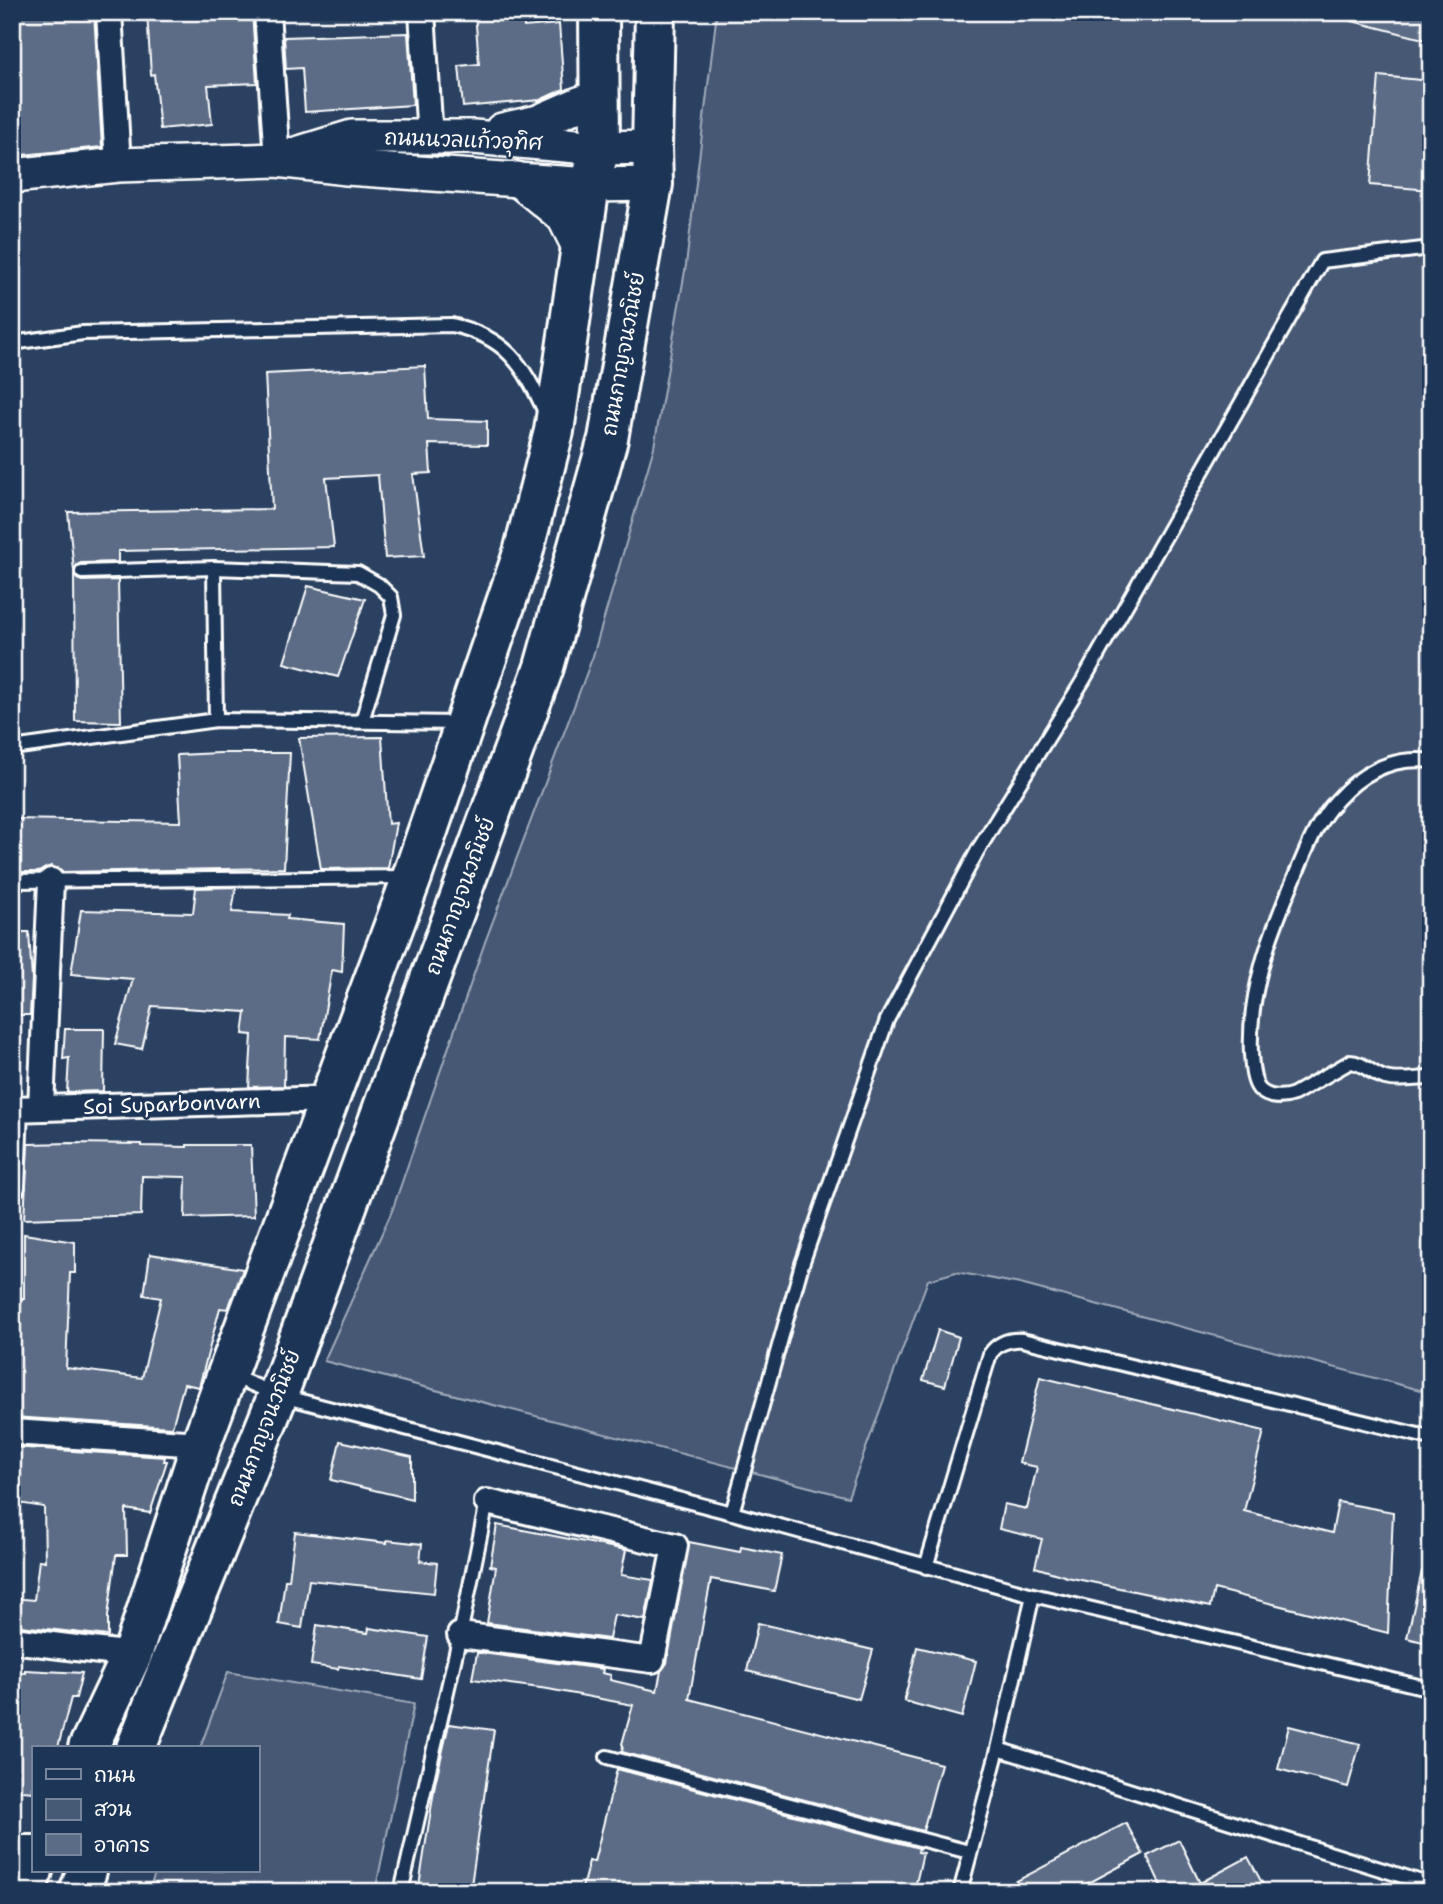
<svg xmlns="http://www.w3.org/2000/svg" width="1443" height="1904" font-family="'Shantell Sans','Playpen Sans Thai',sans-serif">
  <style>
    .green { fill: #465975; stroke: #a2acba; stroke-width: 2 }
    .building { fill: #5b6c86; stroke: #fff; stroke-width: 2 }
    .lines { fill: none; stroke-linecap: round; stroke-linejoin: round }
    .lane-casing { stroke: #fff; stroke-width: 18 }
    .street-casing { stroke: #fff; stroke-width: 30 }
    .secondary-casing { stroke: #fff; stroke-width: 38 }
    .primary-casing { stroke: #fff; stroke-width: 44 }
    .lane { stroke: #1d3557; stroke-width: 12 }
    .street { stroke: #1d3557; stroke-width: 24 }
    .secondary { stroke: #1d3557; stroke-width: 33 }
    .primary { stroke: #1d3557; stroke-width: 38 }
    .labels { text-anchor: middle; stroke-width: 5; stroke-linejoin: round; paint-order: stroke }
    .street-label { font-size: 21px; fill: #fff; stroke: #1d3557 }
  </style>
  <rect width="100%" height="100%" fill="#2a4161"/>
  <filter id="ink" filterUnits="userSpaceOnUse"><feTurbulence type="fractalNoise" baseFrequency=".0143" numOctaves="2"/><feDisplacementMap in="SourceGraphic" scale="14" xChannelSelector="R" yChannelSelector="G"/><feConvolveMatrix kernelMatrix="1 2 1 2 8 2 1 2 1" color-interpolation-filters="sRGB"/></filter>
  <g filter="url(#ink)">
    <!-- green -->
    <g class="green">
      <polygon points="717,12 1431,12 1431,1393 1020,1284 956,1272 928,1280 848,1497 324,1361 392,1211 485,942 593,656 654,447 686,265"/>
      <polygon points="228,1672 414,1704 375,1892 148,1892 156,1871 257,1871 257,1748 200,1748"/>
    </g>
    <!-- building -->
    <g class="building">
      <polygon points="12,12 94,12 102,147 12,156"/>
      <polygon points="147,12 252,12 257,83 208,85 212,124 160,129 154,74 151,75"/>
      <polygon points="475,12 523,12 524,27 559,24 564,89 540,100 463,107 459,66 479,64"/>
      <polygon points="1348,12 1431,12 1431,41 1348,20"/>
      <polygon points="408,33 413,105 305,112 302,68 286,69 284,37"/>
      <polygon points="1379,76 1431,81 1431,190 1370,185"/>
      <polygon points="425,366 428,419 487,421 487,445 429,444 431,473 413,474 424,556 385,558 378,475 326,478 334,547 118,551 118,562 81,563 77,565 74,571 68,512 272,509 265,374"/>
      <polygon points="74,573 77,579 82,581 118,580 121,722 75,721"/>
      <polygon points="308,586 365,599 338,677 284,663"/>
      <polygon points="382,737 388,824 396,823 388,868 321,869 299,738"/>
      <polygon points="220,753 290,753 284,868 62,872 51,866 39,872 12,872 12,819 181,822 177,755"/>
      <polygon points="236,887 232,912 288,915 287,919 344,924 342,972 332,970 320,1039 285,1037 284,1086 249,1087 252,1035 243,1034 246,1012 152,1006 142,1049 115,1044 133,979 71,974 81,910 193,913 196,888"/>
      <polygon points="12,932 29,932 32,979 30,1015 12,1015"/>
      <polygon points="65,1029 104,1029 103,1091 67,1092 69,1058 63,1059"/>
      <polygon points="71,1143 142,1144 142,1146 187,1147 187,1145 251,1145 254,1216 185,1218 186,1177 142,1176 141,1215 24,1219 28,1144"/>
      <polygon points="24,1234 75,1242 75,1273 70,1273 66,1368 142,1378 161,1298 144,1295 150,1254 243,1269 228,1309 220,1308 199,1387 184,1384 172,1427 12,1417 12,1299 24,1299"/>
      <polygon points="938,1330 959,1337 945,1386 923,1380"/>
      <polygon points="1040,1377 1264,1431 1244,1511 1332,1533 1338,1502 1393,1512 1388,1633 1214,1589 1210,1607 1067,1577 1035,1567 1042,1539 999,1529 1004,1504 1027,1509 1037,1467 1019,1463"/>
      <polygon points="340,1441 412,1457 412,1499 331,1480"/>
      <polygon points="12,1447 165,1457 164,1461 167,1461 150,1513 126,1509 127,1555 116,1555 108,1616 108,1636 12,1625 12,1598 34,1600 39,1560 45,1561 44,1507 12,1502"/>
      <polygon points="497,1525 626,1550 621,1575 653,1580 645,1620 614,1615 609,1639 487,1623 496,1567 490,1566"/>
      <polygon points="295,1532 387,1543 387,1540 422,1544 420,1561 437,1563 434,1593 309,1580 302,1628 279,1624 285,1580 289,1580"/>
      <polygon points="689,1542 740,1552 741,1547 782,1555 774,1591 711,1579 689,1699 941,1764 923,1831 622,1752 623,1745 622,1744 633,1705 548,1689 472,1679 477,1653 482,1653 603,1669 602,1673 611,1675 610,1680 657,1691 661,1671 667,1663"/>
      <polygon points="1422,1571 1431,1572 1431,1644 1407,1638"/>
      <polygon points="758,1623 873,1650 859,1699 747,1671"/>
      <polygon points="317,1625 368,1633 369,1628 428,1637 421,1679 339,1666 338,1669 311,1665"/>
      <polygon points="917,1647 976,1661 962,1717 904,1701"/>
      <polygon points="25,1670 82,1673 76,1698 71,1698 58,1747 33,1747 33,1792 12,1790 12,1672 25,1673"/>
      <polygon points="449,1724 494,1730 470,1892 418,1892 435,1784"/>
      <polygon points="1289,1726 1360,1744 1348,1787 1278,1769"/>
      <polygon points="617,1769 919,1848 918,1852 923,1853 914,1892 581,1892 589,1861 594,1862"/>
      <polygon points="1126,1823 1143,1854 1072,1892 996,1892"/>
      <polygon points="1179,1840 1200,1883 1248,1857 1267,1892 1164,1892 1147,1856"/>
    </g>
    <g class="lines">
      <!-- lane casing -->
      <g class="lane-casing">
        <g id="lane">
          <path d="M12 343 83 333 452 325C506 337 523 364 545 412"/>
          <polyline points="214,568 216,720"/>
          <polyline points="82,572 214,568 358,573 379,585 391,597 394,615 362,721"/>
          <polyline points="12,748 216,720 461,723"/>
          <path d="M1431 761C1392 756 1362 772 1337 800 1317 821 1307 848 1296 874 1271 932 1248 990 1251 1054 1252 1065 1252 1080 1259 1089 1268 1099 1284 1098 1294 1094L1350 1062C1362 1062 1372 1074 1385 1078 1399 1082 1416 1078 1431 1078"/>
          <polyline points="12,881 407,877"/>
          <polyline points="232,1376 278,1395 732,1513 1033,1595 1431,1689"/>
          <polyline points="732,1513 802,1264 887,1020 978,850 1084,679 1322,261 1431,248"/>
          <path d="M926 1567 990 1354C998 1343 1009 1339 1022 1340L1431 1438"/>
          <polyline points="998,1749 1431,1885"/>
          <polyline points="607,1757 969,1852"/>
          <polyline points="401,1892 460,1635 487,1502"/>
          <polyline points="960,1892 998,1749 1033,1595"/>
        </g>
      </g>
      <!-- street casing -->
      <g class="street-casing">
        <g id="street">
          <polyline points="109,12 118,165"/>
          <polyline points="267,12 277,160"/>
          <polyline points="422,12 430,138"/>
          <polyline points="41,1107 51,881"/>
          <polyline points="12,1109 331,1099"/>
          <polyline points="12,1186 15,1108"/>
          <polyline points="12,1432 201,1444"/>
          <polyline points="460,1635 652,1660 675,1546 487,1502"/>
          <polyline points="12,1640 132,1655"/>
          <polyline points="12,1848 33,1848"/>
        </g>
      </g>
      <!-- secondary casing -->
      <g class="secondary-casing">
        <g id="secondary">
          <polyline points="502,130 538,122 579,104 600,97"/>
          <polyline points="290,156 352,137 473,137 600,148 652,147"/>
          <polyline points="12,176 118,165 277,160 347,168 590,185 653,184"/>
          <polyline points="517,179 564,217 581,251"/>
        </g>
      </g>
      <!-- primary casing -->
      <g class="primary-casing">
        <g id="primary">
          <polyline points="88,1748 132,1655 201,1444 412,877 523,553 554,431 590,185 600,148 599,12"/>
          <polyline points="136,1748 278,1395 544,667 608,439 653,184 652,147 655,12"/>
          <polyline points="25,1892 33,1871"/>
          <polyline points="79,1892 87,1871"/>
        </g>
      </g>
      <!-- lane -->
      <use href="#lane" class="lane"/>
      <!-- street -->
      <use href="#street" class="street"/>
      <!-- secondary -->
      <use href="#secondary" class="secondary"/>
      <!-- primary -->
      <use href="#primary" class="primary"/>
    </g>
  </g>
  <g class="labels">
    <!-- street labels -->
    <g class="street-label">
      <text transform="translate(463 140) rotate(2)" y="7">ถนนนวลแก้วอุทิศ</text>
      <text transform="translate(623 354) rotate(-80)" y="7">ถนนกาญจนวณิชย์</text>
      <text transform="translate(460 896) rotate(-70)" y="7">ถนนกาญจนวณิชย์</text>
      <text transform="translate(172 1104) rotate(-2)" y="7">Soi Suparbonvarn</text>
      <text transform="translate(264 1428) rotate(-69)" y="7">ถนนกาญจนวณิชย์</text>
    </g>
  </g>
  <!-- margin -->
  <rect width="1443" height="1904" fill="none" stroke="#1d3557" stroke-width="42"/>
  <rect x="21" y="21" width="1401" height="1862" fill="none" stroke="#fff" stroke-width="2.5" filter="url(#ink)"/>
  <!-- legend -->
  <rect x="32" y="1746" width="228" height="126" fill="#1d3557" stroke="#77869a" stroke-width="2"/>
  <rect x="46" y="1769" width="35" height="10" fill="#1d3557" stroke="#77869a" stroke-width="2"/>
  <text x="94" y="1782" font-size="21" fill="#ffffff">ถนน</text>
  <rect x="46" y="1799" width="35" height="21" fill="#465975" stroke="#77869a" stroke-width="2"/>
  <text x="94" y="1816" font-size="21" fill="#ffffff">สวน</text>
  <rect x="46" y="1834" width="35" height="21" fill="#5b6c86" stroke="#77869a" stroke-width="2"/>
  <text x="94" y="1852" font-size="21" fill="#ffffff">อาคาร</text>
</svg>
